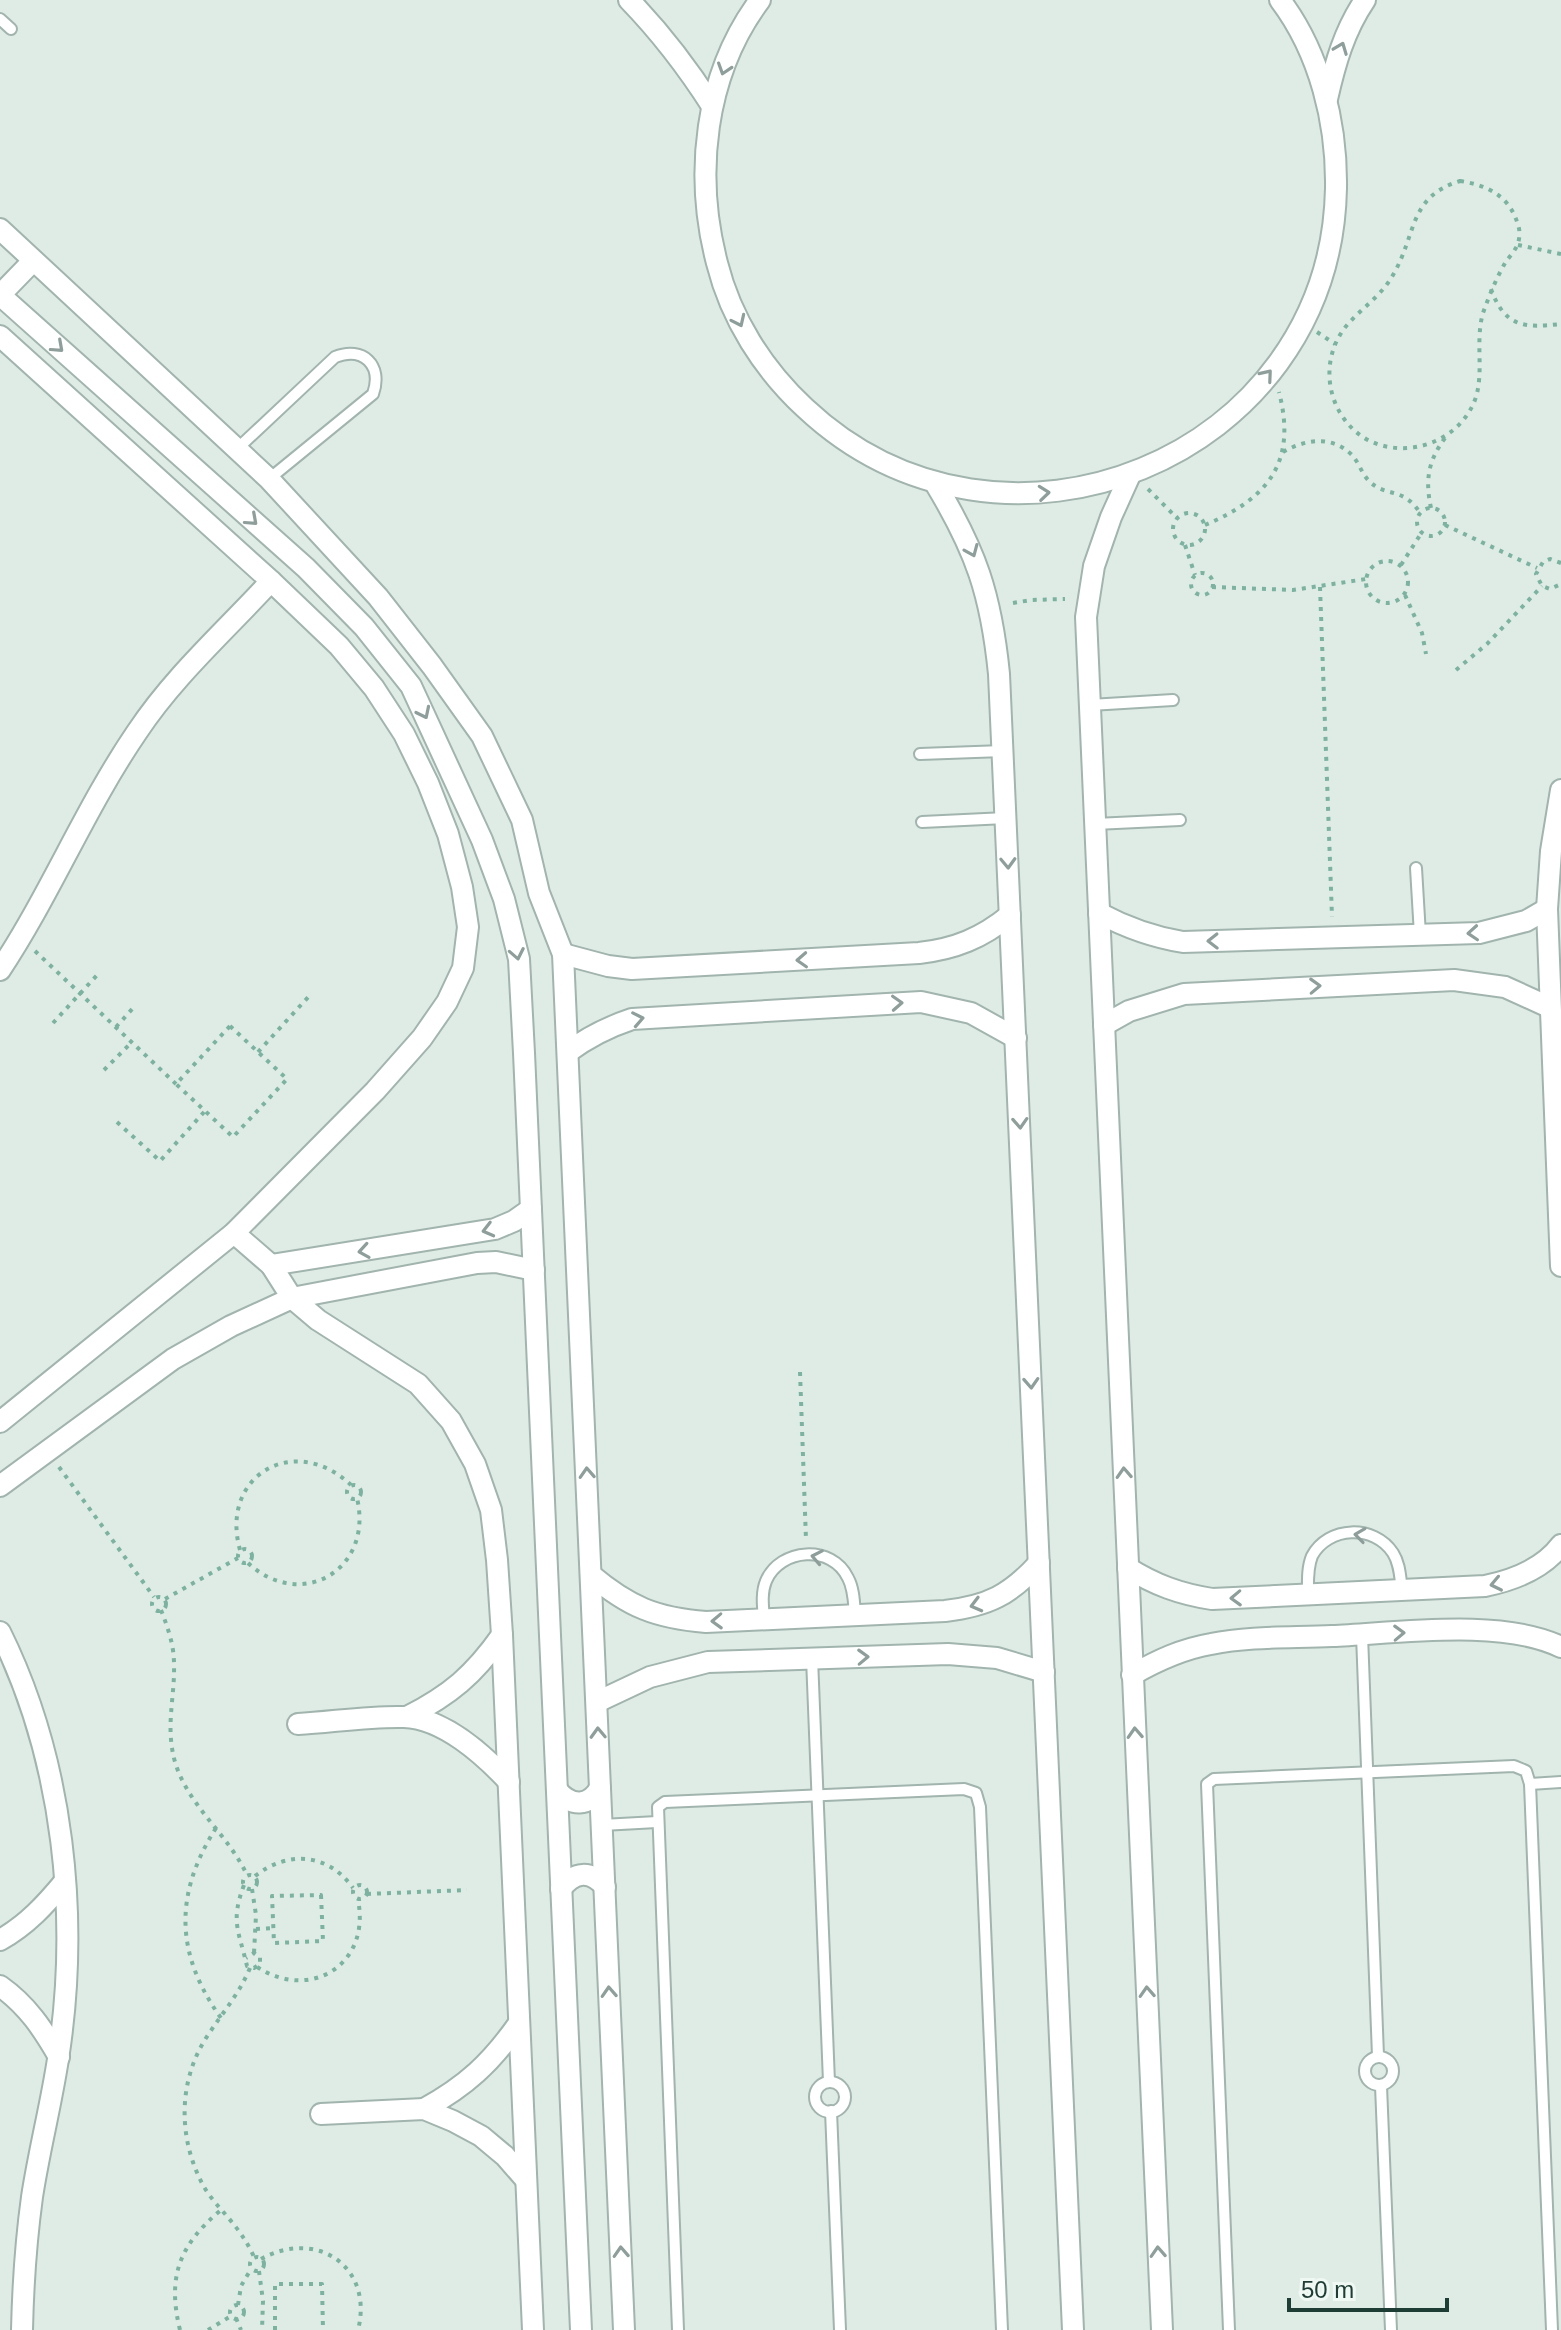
<svg xmlns="http://www.w3.org/2000/svg" width="1561" height="2330" font-family="Helvetica,sans-serif">
  <style>
    .lines { fill: none; stroke-linecap: round; stroke-linejoin: round }
    .service-casing { stroke: #a1b4ad; stroke-width: 14 }
    .minor-casing { stroke: #a1b4ad; stroke-width: 24 }
    .path { stroke: #7cb2a0; stroke-width: 4; stroke-dasharray: 4 6; stroke-linecap: butt }
    .service { stroke: #fff; stroke-width: 10 }
    .minor { stroke: #fff; stroke-width: 20 }
    .oneway { stroke: #8e9e9a }
  </style>
  <rect width="100%" height="100%" fill="#dfece6"/>
  <g class="lines">
    <!-- service casing -->
    <g class="service-casing">
      <g id="service">
        <polyline points="0,19 11,29"/>
        <path d="M237 449 335 357C363 346 383 365 373 394L269 479"/>
        <polyline points="1090,705 1173,700"/>
        <polyline points="920,754 1003,751"/>
        <polyline points="922,822 1006,818"/>
        <polyline points="1095,824 1180,820"/>
        <polyline points="1416,868 1420,935"/>
        <path d="M1308 1594C1308 1582 1307 1568 1312 1556 1328 1526 1374 1524 1393 1553 1400 1564 1400 1577 1402 1590"/>
        <path d="M764 1619C763 1607 761 1593 766 1581 780 1548 832 1544 848 1578 854 1589 854 1603 855 1615"/>
        <polyline points="1362,1635 1378,2056"/>
        <polyline points="812,1658 829,2082"/>
        <polyline points="1530,1784 1561,1782"/>
        <polyline points="602,1825 657,1822"/>
        <circle cx="1379" cy="2071" r="14"/>
        <circle cx="830" cy="2097" r="15"/>
        <polyline points="1381,2086 1391,2330"/>
        <polyline points="831,2111 840,2330"/>
        <polyline points="678,2330 658,1807 665,1802 964,1789 976,1793 980,1807 1002,2330"/>
        <polyline points="1229,2330 1207,1784 1214,1779 1514,1766 1526,1771 1530,1784 1552,2330"/>
      </g>
    </g>
    <!-- minor casing -->
    <g class="minor-casing">
      <g id="minor">
        <path d="M629 0C661 33 687 67 712 106"/>
        <path d="M760 0C704 75 694 175 717 263 731 319 763 369 805 408 1001 592 1331 459 1336 188 1337 123 1320 53 1280 0"/>
        <path d="M1327 99C1335 64 1344 31 1365 0"/>
        <polyline points="0,229 269,479 378,597 432,666 482,736 522,820 539,893 563,954 624,2330"/>
        <polyline points="0,295 306,568 364,627 411,686 482,840 504,899 519,959 524,1053 581,2330"/>
        <polyline points="0,295 33,261"/>
        <polyline points="0,336 271,581 339,646 374,688 404,734 428,783 448,834 462,887 468,927 463,968 447,1002 422,1038 375,1091 234,1233 0,1422"/>
        <polyline points="1130,475 1111,517 1094,566 1086,617 1162,2330"/>
        <path d="M935 483C976 551 991 594 999 674L1073 2330"/>
        <polyline points="1561,790 1551,851 1547,909 1561,1266"/>
        <path d="M1099 913C1127 928 1152 937 1183 942L1479 933 1526 921 1547 909"/>
        <path d="M563 954 608 966 632 969 919 953C955 949 982 938 1010 915"/>
        <path d="M0 970C51 893 85 808 137 732 174 676 226 630 271 581"/>
        <polyline points="1104,1025 1129,1011 1184,994 1454,980 1505,987 1549,1007"/>
        <path d="M568 1052C588 1037 608 1027 632 1019L921 1002 971 1013 1016 1038"/>
        <polyline points="234,1233 271,1265 292,1298 318,1320 418,1384 451,1421 475,1464 491,1510 497,1560 502,1635 533,2330"/>
        <polyline points="271,1265 495,1229 514,1221 531,1209"/>
        <polyline points="0,1486 173,1359 231,1326 292,1298 477,1263 496,1262 534,1270"/>
        <path d="M1128 1568C1155 1585 1180 1594 1212 1599L1485 1586C1514 1580 1543 1569 1561 1545"/>
        <path d="M591 1575C629 1607 656 1618 706 1622L945 1611C988 1606 1010 1595 1039 1563"/>
        <path d="M0 1632C64 1761 80 1918 58 2059 51 2105 39 2151 32 2197 26 2241 23 2285 22 2330"/>
        <path d="M1132 1675C1158 1660 1182 1649 1211 1644 1250 1636 1293 1638 1332 1636 1399 1633 1501 1618 1561 1647"/>
        <polyline points="597,1702 650,1677 708,1662 948,1654 997,1658 1044,1672"/>
        <path d="M407 1717C450 1695 474 1675 502 1635"/>
        <path d="M298 1724C333 1722 369 1716 404 1717 443 1718 484 1755 509 1782"/>
        <path d="M557 1790C571 1807 589 1807 600 1788"/>
        <path d="M561 1889C574 1871 591 1870 605 1887"/>
        <path d="M0 1940C27 1925 46 1904 65 1881"/>
        <path d="M0 1986C27 2005 43 2029 59 2057"/>
        <path d="M424 2109C466 2086 491 2063 519 2023"/>
        <polyline points="321,2114 424,2109 453,2121 481,2136 505,2156 526,2180"/>
      </g>
    </g>
    <!-- path -->
    <g class="path">
      <path d="M1460 181C1487 185 1510 196 1518 225 1520 230 1520 237 1518 243 1516 250 1509 257 1505 263 1496 279 1489 296 1483 313 1475 341 1484 370 1476 397 1461 442 1406 461 1366 439 1326 415 1317 359 1348 324 1363 307 1382 295 1393 275 1417 234 1408 197 1460 181Z"/>
      <polyline points="1518,245 1561,254"/>
      <path d="M1491 289C1505 328 1525 328 1561 324"/>
      <polyline points="1317,332 1335,344"/>
      <path d="M1283 452C1306 439 1332 435 1352 455 1359 463 1362 474 1369 481 1386 498 1403 486 1420 513"/>
      <polyline points="1148,489 1177,518"/>
      <path d="M1431 508C1425 480 1428 461 1445 438"/>
      <circle cx="1431" cy="522" r="14"/>
      <circle cx="1189" cy="529" r="16"/>
      <path d="M1205 525C1269 498 1297 462 1279 392"/>
      <polyline points="1445,525 1537,568"/>
      <polyline points="1185,545 1195,575"/>
      <circle cx="1387" cy="582" r="21"/>
      <polyline points="1561,563 1550,559 1543,562 1536,574 1542,586 1550,589 1561,584"/>
      <polyline points="1401,565 1422,532"/>
      <circle cx="1202" cy="584" r="11"/>
      <polyline points="1212,587 1293,590 1366,579"/>
      <polyline points="1320,587 1332,917"/>
      <polyline points="1405,595 1422,633 1426,654"/>
      <polyline points="1013,603 1031,600 1065,599"/>
      <polyline points="1456,670 1487,644 1542,586"/>
      <polyline points="35,951 176,1084"/>
      <polyline points="53,1023 99,973"/>
      <polygon points="230,1026 287,1079 233,1137 176,1084"/>
      <polyline points="116,1027 134,1007"/>
      <polyline points="258,1052 311,994"/>
      <polyline points="104,1070 132,1042"/>
      <polyline points="117,1122 160,1161 205,1111"/>
      <polyline points="800,1372 806,1540"/>
      <polyline points="59,1467 154,1597"/>
      <circle cx="354" cy="1492" r="7"/>
      <circle cx="245" cy="1556" r="7"/>
      <path d="M240 1550C219 1475 295 1432 351 1485"/>
      <path d="M248 1563C301 1612 374 1570 357 1498"/>
      <circle cx="159" cy="1604" r="7"/>
      <polyline points="165,1599 238,1558"/>
      <path d="M161 1610C168 1628 174 1645 174 1664 175 1698 165 1726 175 1762 188 1806 228 1834 247 1875"/>
      <path d="M216 1828C174 1894 175 1954 221 2018"/>
      <circle cx="250" cy="1882" r="7"/>
      <path d="M255 1876C288 1850 328 1853 353 1888"/>
      <circle cx="360" cy="1892" r="7"/>
      <path d="M244 1885C230 1922 239 1931 247 1966L254 1968 260 1964V1957L254 1953 246 1958"/>
      <polyline points="252,1889 256,1915 254,1953"/>
      <polyline points="367,1894 467,1890"/>
      <polygon points="321,1895 323,1941 274,1943 272,1896"/>
      <polyline points="256,1929 274,1928"/>
      <path d="M257 1967C311 2002 371 1964 358 1900"/>
      <path d="M250 1968C239 1994 223 2012 208 2035 177 2081 178 2140 204 2187 213 2202 225 2213 235 2226 243 2236 249 2246 254 2257"/>
      <circle cx="257" cy="2264" r="7"/>
      <path d="M261 2259C317 2228 374 2267 358 2330"/>
      <polyline points="259,2271 263,2301 262,2330"/>
      <polyline points="238,2305 241,2286 251,2269"/>
      <circle cx="237" cy="2312" r="7"/>
      <polyline points="236,2318 241,2330"/>
      <path d="M180 2330C167 2277 179 2245 221 2210"/>
      <polyline points="208,2330 231,2316"/>
      <polyline points="275,2330 275,2284 322,2284 323,2330"/>
    </g>
    <!-- service -->
    <use href="#service" class="service"/>
    <!-- minor -->
    <use href="#minor" class="minor"/>
  </g>
  <!-- one-way arrows -->
  <defs><path id="oneway-chevron" d="M-2-3.5L2.5 0L-2 3.5" fill="none" stroke-width="1.6" stroke-linecap="round" stroke-linejoin="round" transform="scale(2)"/></defs>
  <g class="oneway">
    <use href="#oneway-chevron" transform="translate(1341 48) rotate(-69)"/>
    <use href="#oneway-chevron" transform="translate(724 69) rotate(108)"/>
    <use href="#oneway-chevron" transform="translate(739 321) rotate(65)"/>
    <use href="#oneway-chevron" transform="translate(58 347) rotate(42)"/>
    <use href="#oneway-chevron" transform="translate(1267 375) rotate(-50)"/>
    <use href="#oneway-chevron" transform="translate(1044 493) rotate(-6)"/>
    <use href="#oneway-chevron" transform="translate(252 520) rotate(42)"/>
    <use href="#oneway-chevron" transform="translate(972 551) rotate(67)"/>
    <use href="#oneway-chevron" transform="translate(424 713) rotate(64)"/>
    <use href="#oneway-chevron" transform="translate(1008 863) rotate(88)"/>
    <use href="#oneway-chevron" transform="translate(1473 933) rotate(176)"/>
    <use href="#oneway-chevron" transform="translate(1213 941) rotate(179)"/>
    <use href="#oneway-chevron" transform="translate(517 954) rotate(79)"/>
    <use href="#oneway-chevron" transform="translate(802 960) rotate(177)"/>
    <use href="#oneway-chevron" transform="translate(1315 986) rotate(-2)"/>
    <use href="#oneway-chevron" transform="translate(897 1003) rotate(-3)"/>
    <use href="#oneway-chevron" transform="translate(638 1019) rotate(-11)"/>
    <use href="#oneway-chevron" transform="translate(1020 1123) rotate(87)"/>
    <use href="#oneway-chevron" transform="translate(488 1230) rotate(166)"/>
    <use href="#oneway-chevron" transform="translate(364 1251) rotate(171)"/>
    <use href="#oneway-chevron" transform="translate(1031 1383) rotate(87)"/>
    <use href="#oneway-chevron" transform="translate(587 1473) rotate(-93)"/>
    <use href="#oneway-chevron" transform="translate(1124 1473) rotate(-93)"/>
    <use href="#oneway-chevron" transform="translate(1360 1535) rotate(-172)"/>
    <use href="#oneway-chevron" transform="translate(817 1557) rotate(-169)"/>
    <use href="#oneway-chevron" transform="translate(1496 1584) rotate(168)"/>
    <use href="#oneway-chevron" transform="translate(1236 1598) rotate(178)"/>
    <use href="#oneway-chevron" transform="translate(976 1605) rotate(165)"/>
    <use href="#oneway-chevron" transform="translate(717 1621) rotate(178)"/>
    <use href="#oneway-chevron" transform="translate(1399 1633) rotate(-2)"/>
    <use href="#oneway-chevron" transform="translate(863 1657) rotate(-2)"/>
    <use href="#oneway-chevron" transform="translate(598 1733) rotate(-92)"/>
    <use href="#oneway-chevron" transform="translate(1135 1733) rotate(-93)"/>
    <use href="#oneway-chevron" transform="translate(609 1992) rotate(-93)"/>
    <use href="#oneway-chevron" transform="translate(1147 1992) rotate(-93)"/>
    <use href="#oneway-chevron" transform="translate(621 2252) rotate(-93)"/>
    <use href="#oneway-chevron" transform="translate(1158 2252) rotate(-93)"/>
  </g>
  <!-- scale -->
  <path d="M1289 2298v12h158v-12" fill="none" stroke="#1e3d34" stroke-width="4"/>
  <text x="1301" y="2298" font-size="24" fill="#1e3d34" stroke="#f0f8f4" stroke-width="6" paint-order="stroke">50 m</text>
</svg>
